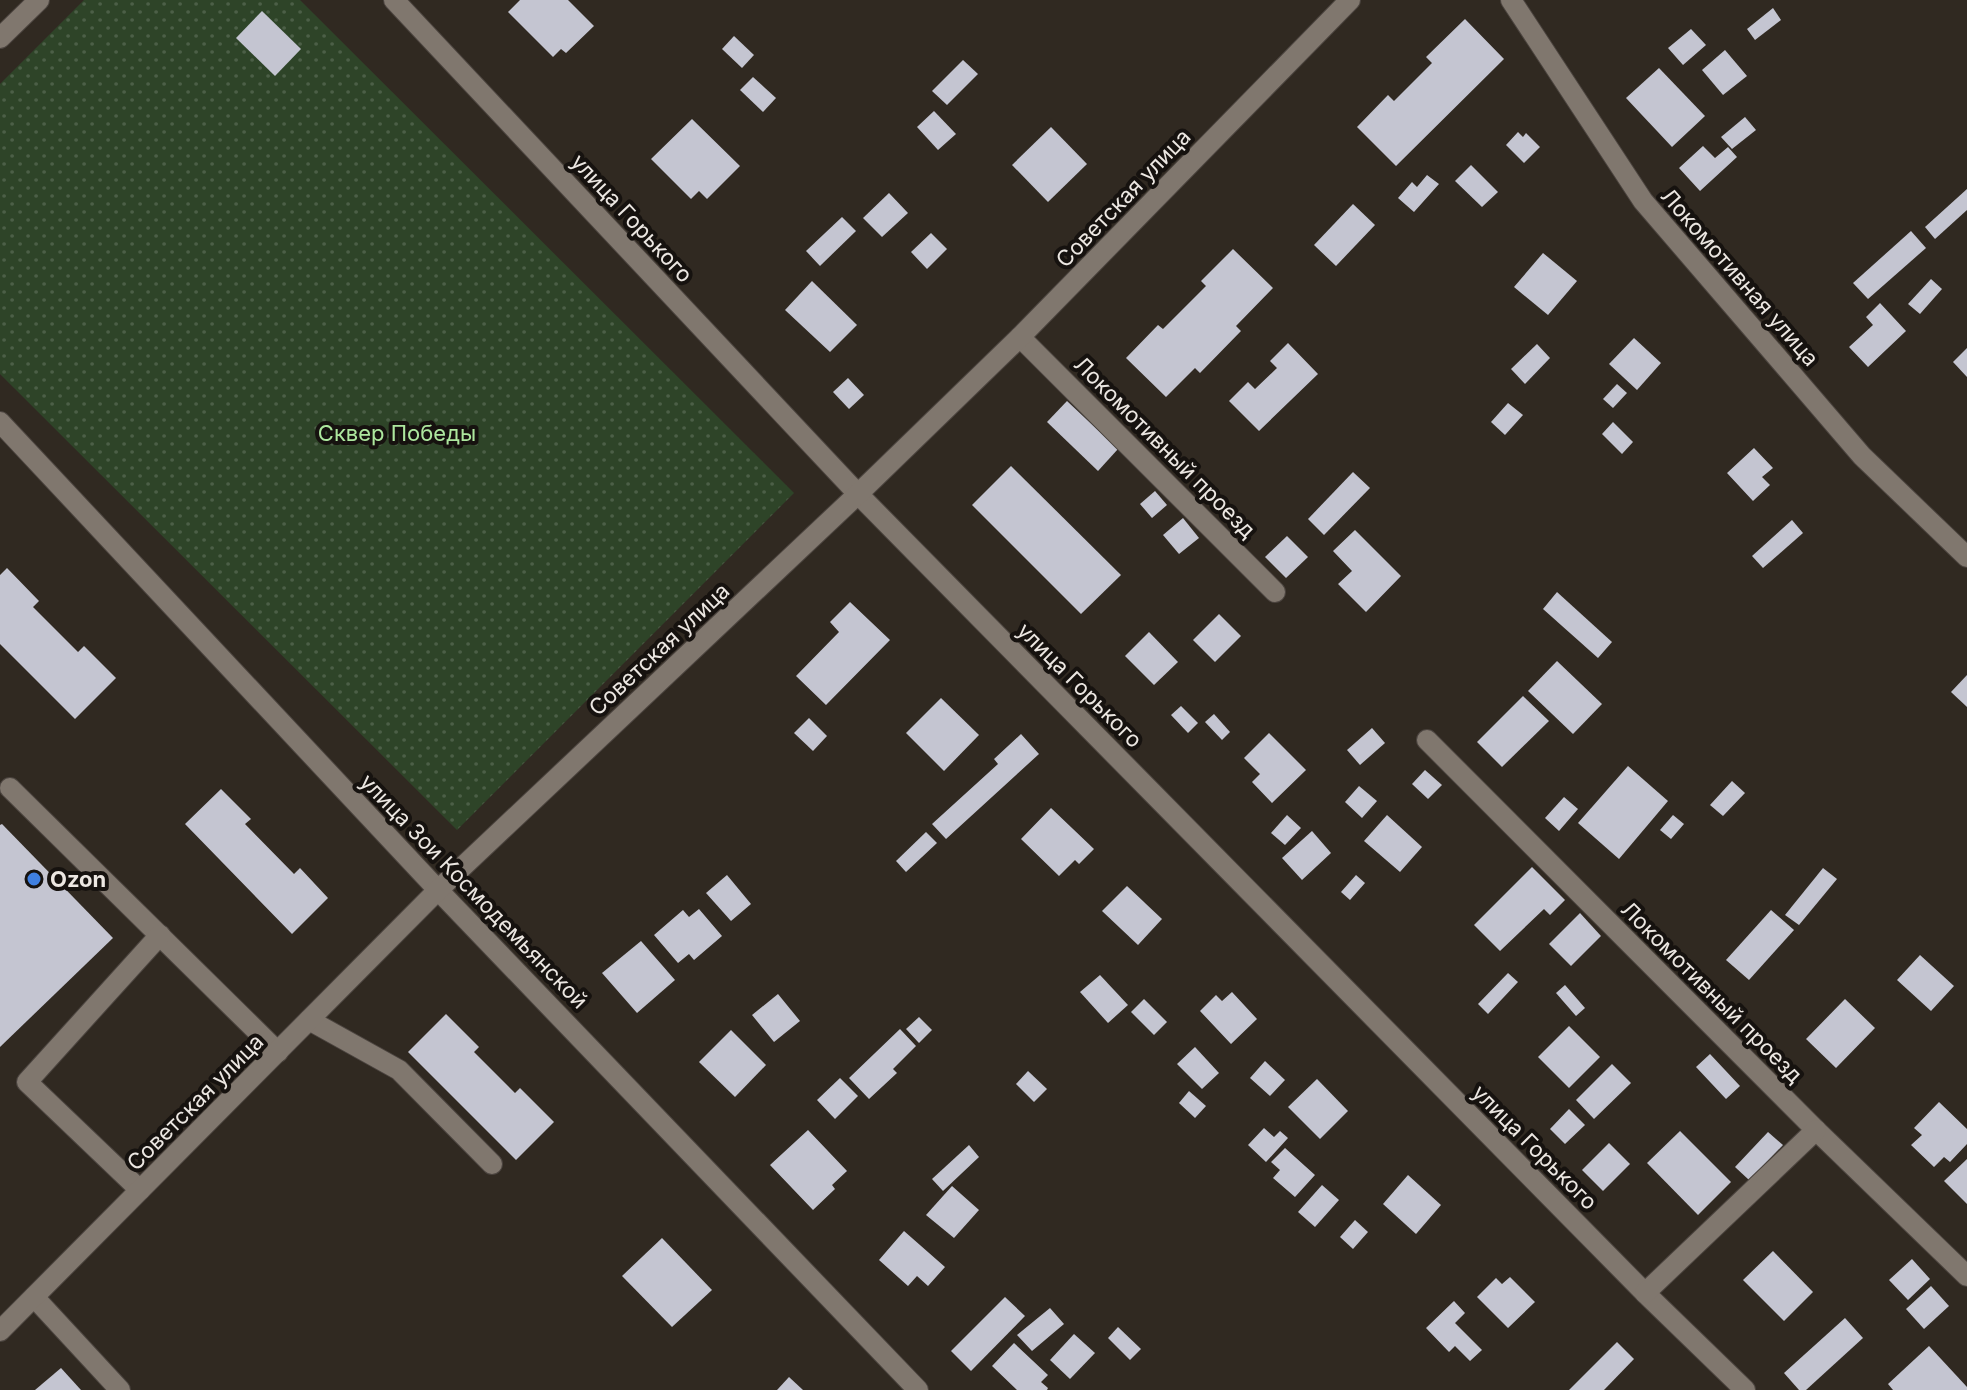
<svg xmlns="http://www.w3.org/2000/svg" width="1967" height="1390" font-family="Inter,sans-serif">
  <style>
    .grass { fill: url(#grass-dots) }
    .building { fill: #c4c5d1 }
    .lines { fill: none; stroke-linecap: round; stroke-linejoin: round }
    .minor-casing { stroke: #4b443f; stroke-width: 22 }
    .minor { stroke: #80776e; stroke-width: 20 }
    .shop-dot { fill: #3f7fe0; stroke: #16120f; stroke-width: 3 }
    .labels { text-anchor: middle; stroke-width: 8; stroke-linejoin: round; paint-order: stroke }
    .street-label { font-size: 22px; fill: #ece7e2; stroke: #16120f }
    .park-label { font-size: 22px; fill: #ade79e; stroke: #16120f }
    .poi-label { font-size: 22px; font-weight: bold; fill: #ece7e2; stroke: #16120f; text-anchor: start }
  </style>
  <defs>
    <pattern id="grass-dots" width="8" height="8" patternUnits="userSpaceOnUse" patternTransform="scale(2)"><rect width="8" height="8" fill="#2e4428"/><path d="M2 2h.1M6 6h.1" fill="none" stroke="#4c5f47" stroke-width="1.8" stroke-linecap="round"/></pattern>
  </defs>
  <rect width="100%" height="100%" fill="#302921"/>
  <!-- grass -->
  <polygon class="grass" points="84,0 300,0 794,493 457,830 0,374 0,84"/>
  <!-- building -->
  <g class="building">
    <polygon points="520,0 568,0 594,26 566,53 561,49 553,57 508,12"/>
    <polygon points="1773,8 1781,20 1755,40 1747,29"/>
    <polygon points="262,11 301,49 275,76 236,38"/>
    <polygon points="1465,19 1504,59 1396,166 1357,127 1388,95 1394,101 1432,63 1426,57"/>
    <polygon points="1691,29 1706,45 1683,65 1668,48"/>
    <polygon points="734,36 754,55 742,68 722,49"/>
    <polygon points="1725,50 1747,76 1723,95 1702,70"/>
    <polygon points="963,60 978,74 947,105 932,91"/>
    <polygon points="1659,68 1705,116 1672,147 1626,98"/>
    <polygon points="753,77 776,98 763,112 740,90"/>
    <polygon points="934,111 956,134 938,150 917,127"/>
    <polygon points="1745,117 1756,130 1732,149 1721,137"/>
    <polygon points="692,119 740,166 707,199 699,191 691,199 651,159"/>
    <polygon points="1051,127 1087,164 1048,202 1012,165"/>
    <polygon points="1518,132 1523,137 1526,133 1540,147 1524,163 1506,145"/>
    <polygon points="1703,146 1715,158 1728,147 1737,157 1700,191 1679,168"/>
    <polygon points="1471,165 1498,192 1482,207 1455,181"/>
    <polygon points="1427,175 1439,184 1414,212 1398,198 1412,182 1417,187"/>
    <polygon points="1967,189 1967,210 1935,239 1925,227"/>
    <polygon points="889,193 908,213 882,237 863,218"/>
    <polygon points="1353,204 1375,225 1336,266 1314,245"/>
    <polygon points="842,217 856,231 820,266 806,251"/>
    <polygon points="1911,231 1926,248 1868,299 1853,283"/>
    <polygon points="931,233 947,249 927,269 911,252"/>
    <polygon points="1233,249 1273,288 1236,326 1241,331 1200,373 1195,368 1166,397 1126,358 1158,325 1163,329 1206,286 1201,281"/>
    <polygon points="1543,253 1577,281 1548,315 1514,287"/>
    <polygon points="1931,279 1942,289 1920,314 1908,304"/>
    <polygon points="812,281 857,325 830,352 785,310"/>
    <polygon points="1880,303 1906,331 1868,367 1849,347 1873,325 1866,317"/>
    <polygon points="1634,338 1661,363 1637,390 1609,364"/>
    <polygon points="1288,343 1318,374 1259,431 1229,401 1248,382 1255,389 1277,368 1270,361"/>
    <polygon points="1537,344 1550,358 1525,384 1511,369"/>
    <polygon points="1967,348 1967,377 1953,362"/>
    <polygon points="848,378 864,395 849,409 833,392"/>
    <polygon points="1617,384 1627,393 1613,408 1603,399"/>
    <polygon points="1067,401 1118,449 1098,471 1047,422"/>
    <polygon points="1508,403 1523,415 1505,435 1491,422"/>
    <polygon points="1613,422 1633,442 1622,454 1602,434"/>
    <polygon points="1754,448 1773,468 1762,477 1770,485 1753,501 1727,473"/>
    <polygon points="1011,466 1121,575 1081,614 972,505"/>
    <polygon points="1353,472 1370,488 1324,535 1308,519"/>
    <polygon points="1155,491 1167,505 1152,518 1140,504"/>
    <polygon points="1183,518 1199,538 1179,554 1163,535"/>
    <polygon points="1792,520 1803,533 1763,568 1752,556"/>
    <polygon points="1355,530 1401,576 1366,612 1338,584 1352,571 1333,551"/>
    <polygon points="1287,536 1308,557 1286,578 1265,557"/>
    <polygon points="7,568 39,601 33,607 78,652 84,646 116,678 75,719 0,644 0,575"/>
    <polygon points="1557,592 1612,642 1598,658 1543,609"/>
    <polygon points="850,602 890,640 826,705 796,676 839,632 830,622"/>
    <polygon points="1219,614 1241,636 1215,662 1193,640"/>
    <polygon points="1149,632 1178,662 1154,685 1125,656"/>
    <polygon points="1557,661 1602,704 1573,734 1528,691"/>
    <polygon points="1967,675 1967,707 1951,692"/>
    <polygon points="1523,696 1549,721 1502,767 1477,742"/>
    <polygon points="941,698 979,735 944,771 906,733"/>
    <polygon points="1181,706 1198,723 1188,733 1171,715"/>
    <polygon points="1214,714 1230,732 1222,740 1205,722"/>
    <polygon points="809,718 827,736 813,751 794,733"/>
    <polygon points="1372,728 1385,743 1360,765 1347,750"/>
    <polygon points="1269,733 1306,770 1272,803 1252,782 1260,774 1244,758"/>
    <polygon points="1021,734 1039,754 946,839 932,824 998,764 994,759"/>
    <polygon points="1628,766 1668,801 1619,859 1578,823"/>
    <polygon points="1425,770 1442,785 1428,799 1412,784"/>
    <polygon points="1732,781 1745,793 1723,816 1710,805"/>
    <polygon points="1359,786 1377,801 1362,818 1345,802"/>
    <polygon points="221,789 251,819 245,824 294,874 300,868 328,898 292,934 185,824"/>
    <polygon points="1564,797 1578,809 1559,831 1545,818"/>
    <polygon points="1051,808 1094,849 1079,864 1075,860 1059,876 1021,839"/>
    <polygon points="1287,815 1301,828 1285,845 1271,833"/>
    <polygon points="1387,815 1422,847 1400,872 1364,841"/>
    <polygon points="1673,815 1684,824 1671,839 1660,830"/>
    <polygon points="2,824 113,938 0,1047 0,825"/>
    <polygon points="1312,831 1331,853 1302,880 1282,858"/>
    <polygon points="926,832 937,843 906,872 896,861"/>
    <polygon points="1532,867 1565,900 1550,915 1544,909 1500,951 1474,925"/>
    <polygon points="1823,868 1837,879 1799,925 1785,915"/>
    <polygon points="727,875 751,904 731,921 706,893"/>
    <polygon points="1356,875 1365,883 1350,900 1341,892"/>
    <polygon points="1127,886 1162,919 1138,945 1102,911"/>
    <polygon points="699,909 722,936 694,960 689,954 678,963 654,935 683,910 689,917"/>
    <polygon points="1771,910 1794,930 1749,980 1726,960"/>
    <polygon points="1580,913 1601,936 1571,966 1549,944"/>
    <polygon points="641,941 675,980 637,1013 602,973"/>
    <polygon points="1920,955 1954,986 1931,1011 1897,980"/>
    <polygon points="1508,973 1518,982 1488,1014 1478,1004"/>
    <polygon points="1100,975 1128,1005 1108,1023 1080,992"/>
    <polygon points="1565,985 1585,1008 1576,1016 1556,993"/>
    <polygon points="1232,992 1257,1019 1231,1044 1200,1011 1216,995 1222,1001"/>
    <polygon points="778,994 800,1021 774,1042 752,1015"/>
    <polygon points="1144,999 1167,1022 1154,1035 1131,1012"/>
    <polygon points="1845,999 1875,1028 1836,1068 1806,1039"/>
    <polygon points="446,1014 479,1047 474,1052 515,1093 520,1088 554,1122 516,1160 408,1052"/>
    <polygon points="919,1017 932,1030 919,1043 906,1029"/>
    <polygon points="1569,1026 1600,1057 1569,1088 1538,1057"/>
    <polygon points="900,1029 916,1046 893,1069 897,1073 869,1099 849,1078"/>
    <polygon points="731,1030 766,1065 735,1097 699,1062"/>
    <polygon points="1195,1047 1219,1073 1202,1089 1177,1064"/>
    <polygon points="1710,1054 1740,1086 1726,1099 1696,1067"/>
    <polygon points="1265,1061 1285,1080 1270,1096 1250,1078"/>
    <polygon points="1612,1064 1631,1083 1594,1119 1576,1100"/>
    <polygon points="1028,1071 1047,1089 1034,1102 1016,1084"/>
    <polygon points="840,1078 858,1096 835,1119 817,1100"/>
    <polygon points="1317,1079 1348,1111 1320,1139 1288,1107"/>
    <polygon points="1189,1091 1206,1106 1195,1118 1179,1103"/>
    <polygon points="1939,1102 1967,1129 1967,1144 1950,1162 1944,1157 1934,1167 1911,1145 1922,1135 1914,1128"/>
    <polygon points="1569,1109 1585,1125 1565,1144 1550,1129"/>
    <polygon points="1264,1128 1274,1137 1280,1131 1288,1138 1266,1162 1248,1145"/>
    <polygon points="808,1130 847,1171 832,1185 835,1189 813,1210 770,1165"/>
    <polygon points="1680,1131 1731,1182 1698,1215 1647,1163"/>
    <polygon points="1768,1132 1783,1145 1749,1180 1735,1167"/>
    <polygon points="1609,1143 1630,1164 1603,1191 1582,1170"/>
    <polygon points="969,1145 979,1157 943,1191 932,1179"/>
    <polygon points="1285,1148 1315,1175 1295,1197 1273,1178 1280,1170 1271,1162"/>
    <polygon points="1967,1159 1967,1204 1944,1181"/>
    <polygon points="1408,1175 1441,1205 1416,1234 1383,1204"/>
    <polygon points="1322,1185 1339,1200 1315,1227 1298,1212"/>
    <polygon points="952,1186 979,1210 954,1238 926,1215"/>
    <polygon points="1355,1220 1368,1232 1353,1249 1340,1237"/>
    <polygon points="904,1231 945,1267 928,1286 917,1276 908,1286 879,1260"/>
    <polygon points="662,1238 712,1290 672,1327 622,1276"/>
    <polygon points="1773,1251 1813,1292 1784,1321 1743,1280"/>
    <polygon points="1912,1259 1930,1279 1908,1300 1889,1280"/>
    <polygon points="1510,1277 1535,1302 1508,1328 1477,1297 1496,1278 1502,1284"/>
    <polygon points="1931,1286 1949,1306 1924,1329 1906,1309"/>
    <polygon points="1005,1297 1025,1316 971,1371 951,1351"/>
    <polygon points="1454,1301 1465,1313 1455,1323 1482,1350 1470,1361 1455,1346 1449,1352 1426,1328"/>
    <polygon points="1050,1308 1064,1324 1032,1351 1017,1335"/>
    <polygon points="1845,1318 1863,1338 1806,1390 1799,1390 1784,1373"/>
    <polygon points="1118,1327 1141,1349 1130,1360 1108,1338"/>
    <polygon points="1074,1334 1095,1353 1070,1379 1050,1360"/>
    <polygon points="1617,1342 1634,1359 1604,1390 1569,1390"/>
    <polygon points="1014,1343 1048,1375 1041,1382 1048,1388 1047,1390 1017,1390 992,1366"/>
    <polygon points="1929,1346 1967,1387 1967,1390 1893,1390 1888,1384"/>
    <polygon points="61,1368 81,1390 35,1390"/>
    <polygon points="789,1377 803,1390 777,1390"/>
  </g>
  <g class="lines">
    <!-- minor casing -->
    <g class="minor-casing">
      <g id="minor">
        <polyline points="394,0 858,494 1645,1293 1745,1390"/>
        <polyline points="1511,0 1643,201 1862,456 1967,557"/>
        <polyline points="0,38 39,0"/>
        <polyline points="1020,337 1275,592"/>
        <polyline points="0,422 438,890 918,1390"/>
        <polyline points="1427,740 1816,1130 1967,1276"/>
        <polyline points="10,788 278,1052"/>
        <polyline points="309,1020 399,1070 492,1164"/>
        <polyline points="140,1190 27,1082 160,935"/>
        <polyline points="1645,1293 1816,1130"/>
        <polyline points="34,1297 120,1390"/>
        <polyline points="0,1331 438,890 858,494 1020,337 1350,0"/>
      </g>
    </g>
    <!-- minor -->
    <use href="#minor" class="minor"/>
  </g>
  <!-- markers -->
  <circle class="shop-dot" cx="34" cy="879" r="8"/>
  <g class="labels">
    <!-- street labels -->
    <g class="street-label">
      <text transform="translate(1123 198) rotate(-46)" y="8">Советская улица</text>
      <text transform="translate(632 218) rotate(47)" y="8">улица Горького</text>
      <text transform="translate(1740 277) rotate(49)" y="8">Локомотивная улица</text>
      <text transform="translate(1165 447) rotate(45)" y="8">Локомотивный проезд</text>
      <text transform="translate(659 649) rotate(-43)" y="8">Советская улица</text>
      <text transform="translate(1080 685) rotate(45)" y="8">улица Горького</text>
      <text transform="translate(474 891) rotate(46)" y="8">улица Зои Космодемьянской</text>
      <text transform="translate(1712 992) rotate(45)" y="8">Локомотивный проезд</text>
      <text transform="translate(195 1102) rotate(-45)" y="8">Советская улица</text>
      <text transform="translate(1535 1147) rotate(45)" y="8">улица Горького</text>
    </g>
    <!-- park labels -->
    <g class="park-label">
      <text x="397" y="441">Сквер Победы</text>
    </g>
    <!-- poi labels -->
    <g class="poi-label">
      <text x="50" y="887">Ozon</text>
    </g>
  </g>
</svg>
